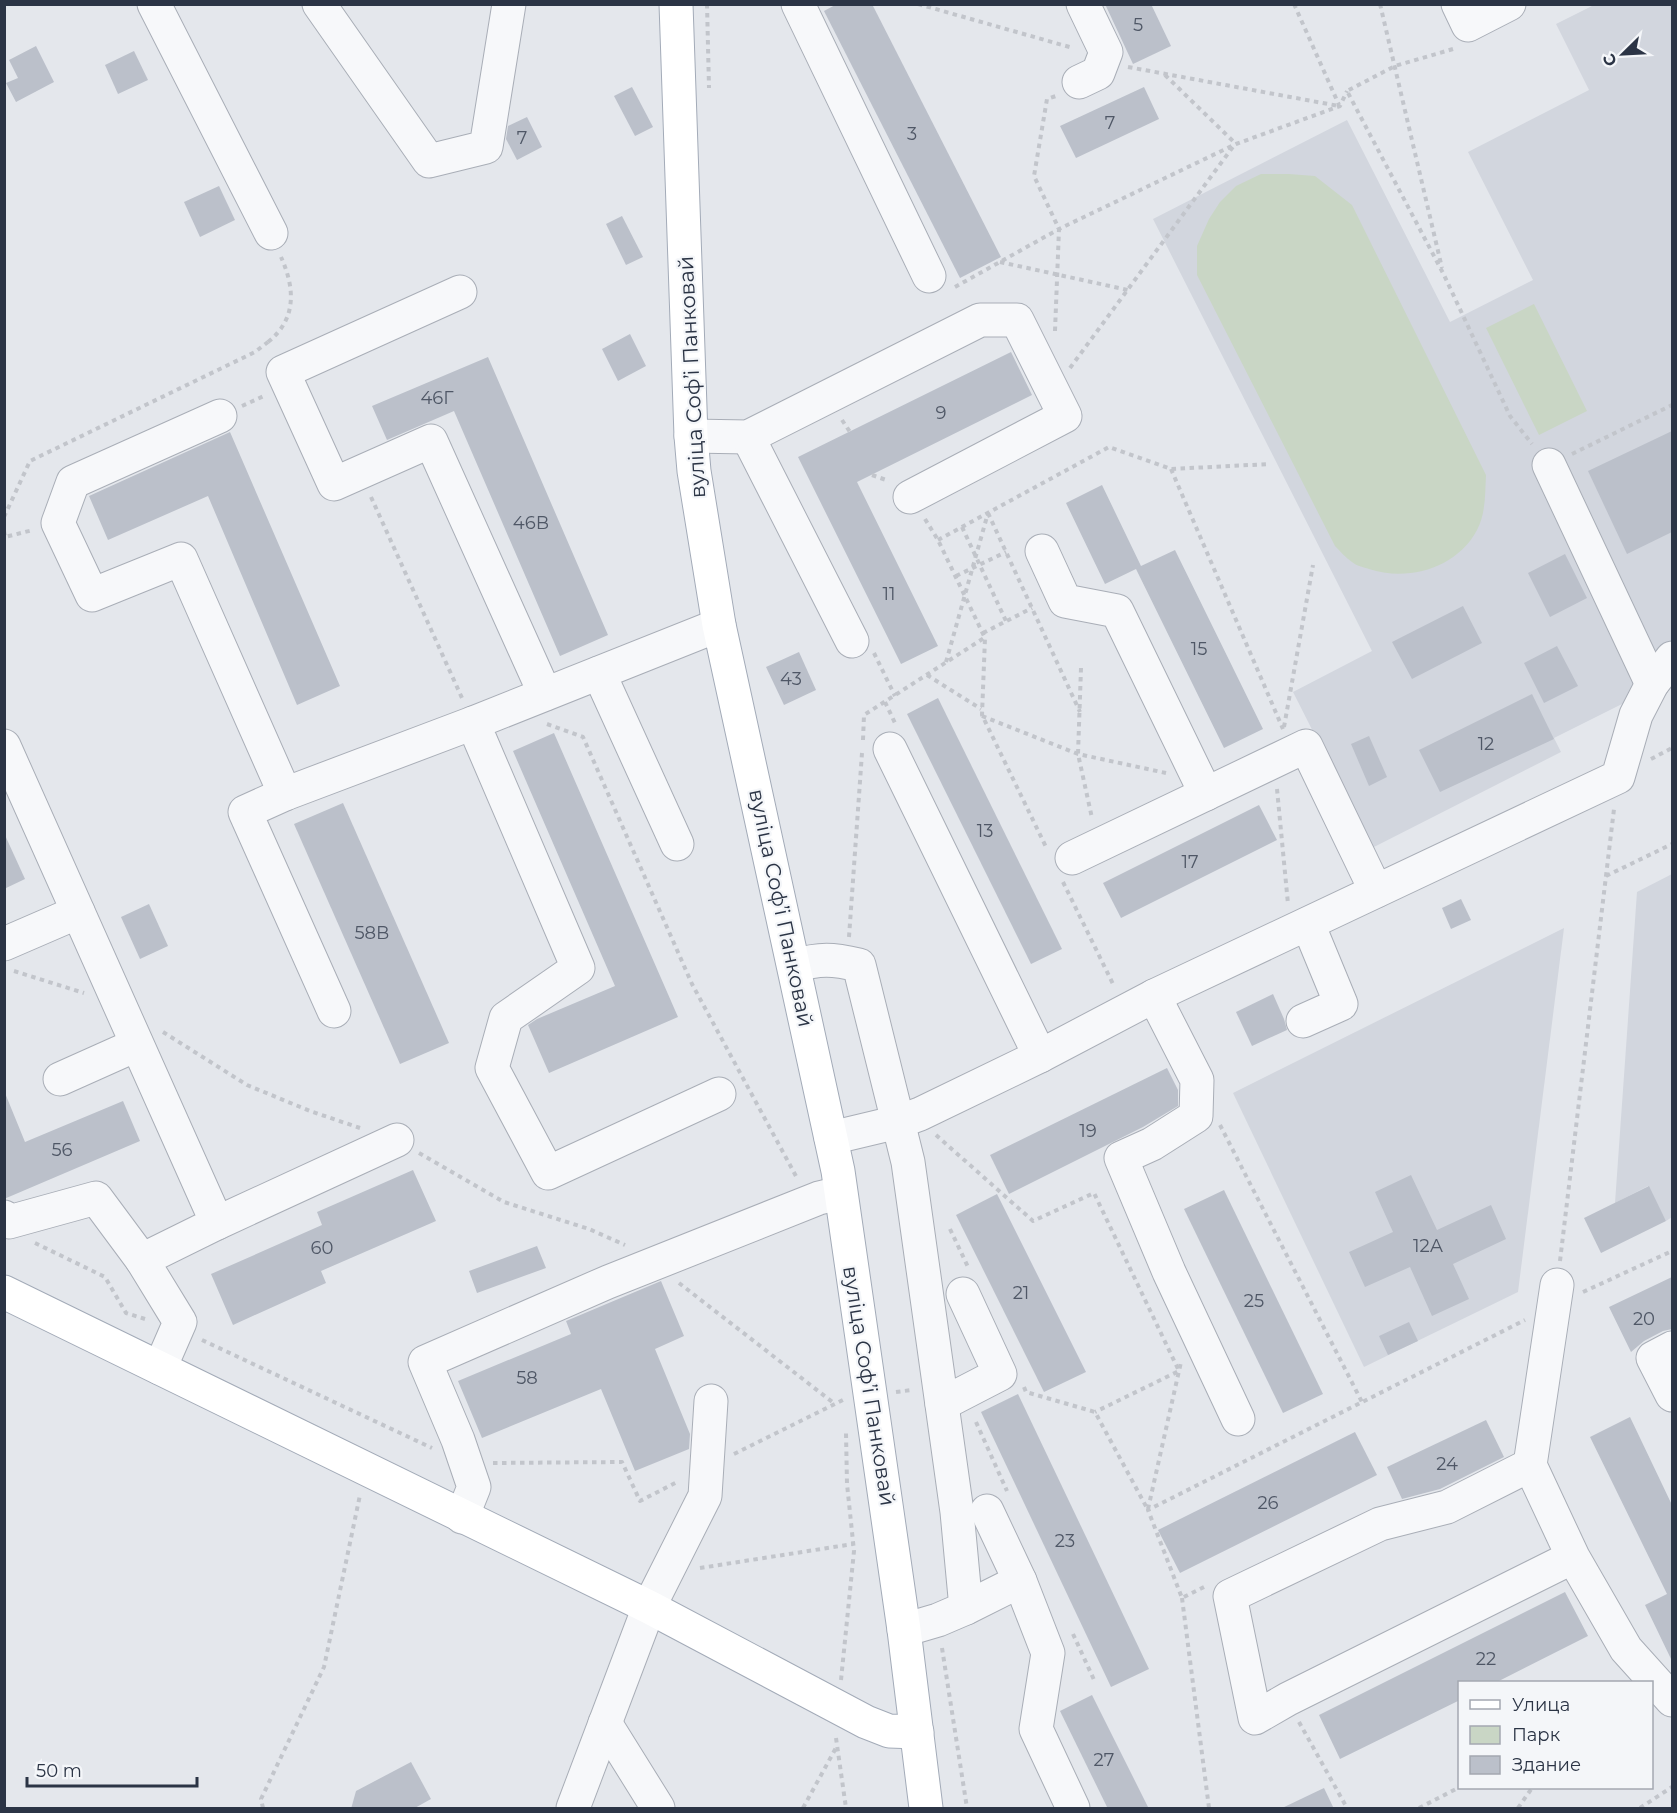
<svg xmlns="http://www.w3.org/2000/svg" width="1677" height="1813" font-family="Montserrat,sans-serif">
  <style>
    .built { fill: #d2d6de }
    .green { fill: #c9d6c5 }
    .building { fill: #bbc0ca }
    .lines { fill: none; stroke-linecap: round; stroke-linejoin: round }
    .minor-casing { stroke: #a9aeb7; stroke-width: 35 }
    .major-casing { stroke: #a3abb8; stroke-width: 35 }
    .path { stroke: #c2c5cb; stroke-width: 4; stroke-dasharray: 4.5 4.5; stroke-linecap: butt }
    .minor { stroke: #f7f8fa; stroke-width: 33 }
    .major { stroke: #fff; stroke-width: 33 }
    .labels { text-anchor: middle; stroke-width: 4.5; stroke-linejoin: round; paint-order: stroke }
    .number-label { font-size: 18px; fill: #4f5766 }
    .street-label { font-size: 21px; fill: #2b3445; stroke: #f4f6f9 }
  </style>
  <rect width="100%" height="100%" fill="#e4e7ec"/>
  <!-- built -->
  <g class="built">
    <polygon points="1594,5 1672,5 1672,679 1554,738 1561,752 1372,848 1293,692 1372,651 1153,219 1347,120 1450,322 1533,280 1468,152 1589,90 1556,24"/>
    <polygon points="1672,874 1672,1217 1666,1221 1648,1186 1615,1203 1637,892"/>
    <polygon points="1564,928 1518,1292 1364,1367 1233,1093"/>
  </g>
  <!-- green -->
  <g class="green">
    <path d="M1261 174H1289L1315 176 1352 205 1486 475C1485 493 1486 513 1477 530 1457 568 1408 582 1369 569 1364 567 1356 566 1352 562 1346 558 1340 551 1335 546L1197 275V246L1209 219 1220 202 1236 186Z"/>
    <polygon points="1534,304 1587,411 1539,435 1486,328"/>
  </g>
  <!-- building -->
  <g class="building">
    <polygon points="837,4 872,4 1001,257 960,278 824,11"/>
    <polygon points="1105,4 1151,4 1171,46 1133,64"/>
    <polygon points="36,46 54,82 16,102 6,83 18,78 9,60"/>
    <polygon points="134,51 148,80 118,94 105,65"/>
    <polygon points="632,87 653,127 635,136 614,96"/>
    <polygon points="1144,87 1159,119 1076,158 1060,126"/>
    <polygon points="527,117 542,147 517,160 506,139 508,126"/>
    <polygon points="219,186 235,220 200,237 184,202"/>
    <polygon points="622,216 643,257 626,265 606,224"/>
    <polygon points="630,334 646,366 618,381 602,349"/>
    <polygon points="1011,352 1032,395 857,482 938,646 901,664 798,457"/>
    <polygon points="488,357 608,635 560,656 454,411 387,440 372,406"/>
    <polygon points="1672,431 1672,532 1627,554 1588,471"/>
    <polygon points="230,432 340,686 297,705 208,496 108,540 89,496"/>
    <polygon points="1102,485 1141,566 1175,550 1263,729 1224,748 1136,569 1105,584 1066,503"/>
    <polygon points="1565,554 1587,598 1550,617 1528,573"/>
    <polygon points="1463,606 1482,643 1412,679 1392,642"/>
    <polygon points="1557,646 1578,686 1544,703 1524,663"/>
    <polygon points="799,652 816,690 784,705 766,667"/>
    <polygon points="1532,694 1554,739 1440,792 1419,750"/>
    <polygon points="938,698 1062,949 1031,964 907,714"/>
    <polygon points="554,733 678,1017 549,1073 528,1025 537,1019 615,986 513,751"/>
    <polygon points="1369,736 1387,777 1369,786 1351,744"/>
    <polygon points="343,803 449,1043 400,1064 294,824"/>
    <polygon points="1259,805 1277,840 1121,918 1103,883"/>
    <polygon points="4,833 25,879 4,889"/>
    <polygon points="1461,899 1471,920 1451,929 1442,908"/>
    <polygon points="149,904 168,946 140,959 121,917"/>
    <polygon points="1273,994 1284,1019 1287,1030 1252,1046 1236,1012"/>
    <polygon points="1167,1068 1178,1090 1178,1106 1143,1127 1009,1194 990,1155"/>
    <polygon points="5,1093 25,1142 123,1101 140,1141 4,1199"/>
    <polygon points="413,1170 436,1221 321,1271 326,1283 233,1325 211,1274 322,1225 317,1212"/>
    <polygon points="1411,1175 1437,1230 1491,1205 1506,1239 1453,1264 1469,1299 1432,1316 1410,1267 1365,1287 1349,1252 1393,1232 1375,1192"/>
    <polygon points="1649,1186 1666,1221 1601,1253 1584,1218"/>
    <polygon points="1224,1190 1323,1394 1283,1413 1184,1209"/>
    <polygon points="997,1194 1086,1372 1044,1392 956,1215"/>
    <polygon points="537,1246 546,1268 477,1293 469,1271"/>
    <polygon points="1672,1277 1672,1329 1663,1331 1644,1341 1631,1352 1609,1307"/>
    <polygon points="661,1281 684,1336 655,1349 690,1434 689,1449 635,1471 601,1389 482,1438 458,1381 571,1334 566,1321"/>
    <polygon points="1409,1322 1418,1341 1388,1355 1379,1336"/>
    <polygon points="1018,1394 1149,1669 1111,1687 981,1412"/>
    <polygon points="1630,1417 1672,1505 1672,1661 1645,1605 1667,1594 1590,1437"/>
    <polygon points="1486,1420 1504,1457 1440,1489 1402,1499 1387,1467"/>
    <polygon points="1355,1432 1377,1475 1180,1573 1158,1530"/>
    <polygon points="1565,1592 1588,1636 1495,1683 1460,1683 1460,1700 1340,1759 1319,1715"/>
    <polygon points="1092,1695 1149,1809 1108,1809 1060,1711"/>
    <polygon points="411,1762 431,1799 413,1809 351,1809 356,1791"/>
    <polygon points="1324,1788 1334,1809 1280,1809"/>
  </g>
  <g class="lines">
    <!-- minor casing -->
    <g class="minor-casing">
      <g id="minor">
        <polyline points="154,4 271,233"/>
        <polyline points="319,4 429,161 486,147 509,4"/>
        <polyline points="798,4 929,276"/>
        <polyline points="1458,4 1468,25 1509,4"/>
        <polyline points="1079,82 1098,73 1106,52 1083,4"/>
        <polyline points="460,292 283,372 334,484 431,441 545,694"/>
        <polyline points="220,416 73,482 58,523 92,595 181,559 285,794"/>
        <polyline points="691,436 748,437 980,320 1017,320 1065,416 910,497"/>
        <polyline points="748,437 852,641"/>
        <polyline points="1549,465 1652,684"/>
        <polyline points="1042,551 1065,601 1117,611 1206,794"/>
        <polyline points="719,625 473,723 578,968 506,1018 492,1068 548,1173 719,1094"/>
        <polyline points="599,673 677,844"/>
        <polyline points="4,746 217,1223 142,1260 180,1322 160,1368"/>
        <polyline points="890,749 1040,1056"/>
        <polyline points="1072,858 1306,746 1376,891"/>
        <polyline points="4,944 78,912"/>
        <path d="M794 966C820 958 833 959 859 965L908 1162 957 1512 966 1608 938 1620 904 1630"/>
        <polyline points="1154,996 1197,1080 1196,1116 1152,1144 1121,1158 1169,1272 1238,1419"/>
        <polyline points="334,1011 245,812 285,794 473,723"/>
        <polyline points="1303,1021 1341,1004 1308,924"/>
        <polyline points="60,1079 136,1045"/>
        <polyline points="831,1138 898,1122 920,1114 1040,1056 1154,996 1618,777 1636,715 1652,684 1672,658"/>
        <polyline points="4,1217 9,1222 96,1198 142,1260"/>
        <polyline points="217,1223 397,1140"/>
        <polyline points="1672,1348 1653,1358 1672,1395"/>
        <polyline points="942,1404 1000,1374 963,1294"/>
        <polyline points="1530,1465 1557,1285"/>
        <polyline points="462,1517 474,1487 458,1440 425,1362 608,1282 819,1198 840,1193"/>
        <polyline points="1573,1557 1288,1699 1255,1718 1230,1596 1380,1524 1447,1507 1530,1465 1573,1557 1626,1649 1672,1700"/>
        <polyline points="1020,1581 1048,1653 1036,1729 1073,1808"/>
        <polyline points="966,1608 1020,1581 987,1511"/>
        <polyline points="605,1723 658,1808"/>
        <polyline points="573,1808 649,1607 705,1496 711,1401"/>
      </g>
    </g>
    <!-- major casing -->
    <g class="major-casing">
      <g id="major">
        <polyline points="676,4 691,436 694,471 719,625 838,1171 904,1630 926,1808"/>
        <polyline points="4,1292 649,1607 866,1722 889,1731 917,1732"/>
      </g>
    </g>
    <!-- path -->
    <g class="path">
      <polyline points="707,4 709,88"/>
      <polyline points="918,4 1073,48"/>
      <polyline points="1294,4 1339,105"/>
      <polyline points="1380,4 1442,268"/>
      <polyline points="1453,49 1395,66 1347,91 1444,275 1510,416 1532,444"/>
      <polyline points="1128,67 1339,106"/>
      <polyline points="1165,75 1236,144"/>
      <polyline points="1000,262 1128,290"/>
      <polyline points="955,287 1059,229 1236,144 1340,106 1347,91"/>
      <polyline points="1055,331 1059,229 1034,176 1047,99 1056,96"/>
      <path d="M268 342C297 319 295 288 281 257"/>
      <polyline points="1070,368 1235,144"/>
      <polyline points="242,406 266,395"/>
      <polyline points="842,420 850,432"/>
      <polyline points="1572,454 1672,405"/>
      <polyline points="1171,469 1283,729"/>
      <polyline points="872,475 889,481"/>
      <polyline points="371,497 462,698"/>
      <polyline points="988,513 1080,712"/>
      <polyline points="4,517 30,461 255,352 268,342"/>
      <polyline points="925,519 938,540 985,638 982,715 1047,849"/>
      <polyline points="962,527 1006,621"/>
      <polyline points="4,531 5,537 33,530"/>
      <polyline points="938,540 1109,447 1171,469 1270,464"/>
      <polyline points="956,576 1006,552"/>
      <polyline points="983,633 1032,608"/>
      <polyline points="874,653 895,696"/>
      <polyline points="946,662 988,513"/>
      <polyline points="1081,668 1078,754 1092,818"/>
      <polyline points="927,675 981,709"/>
      <polyline points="885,702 895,723"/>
      <polyline points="982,716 1078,754 1166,773"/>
      <polyline points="547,724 583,737 692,984 797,1178"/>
      <polyline points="1284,727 1313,565"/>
      <polyline points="863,740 864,715 984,638"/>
      <polyline points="1651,759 1672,748"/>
      <polyline points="1277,789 1288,904"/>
      <polyline points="1606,876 1672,844"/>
      <polyline points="1063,882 1114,986"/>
      <polyline points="849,937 862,753"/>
      <polyline points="14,971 84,993"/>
      <polyline points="163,1032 247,1085 310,1111 360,1128"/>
      <polyline points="1220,1125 1362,1402"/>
      <polyline points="936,1135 1033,1221 1094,1193 1179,1371 1095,1412"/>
      <polyline points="419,1153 504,1202 589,1229 625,1245"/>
      <polyline points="950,1229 969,1269"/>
      <polyline points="35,1243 105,1277 126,1313 145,1319"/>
      <polyline points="1560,1261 1614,809"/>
      <polyline points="679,1283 835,1404"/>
      <polyline points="1583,1292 1672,1251"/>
      <polyline points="202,1340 432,1448"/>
      <polyline points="1024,1387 1026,1392 1095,1412 1148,1510"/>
      <polyline points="896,1392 912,1390"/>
      <polyline points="976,1422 1007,1491"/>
      <polyline points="734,1454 845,1399"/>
      <polyline points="493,1463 622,1462 640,1501 679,1481"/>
      <polyline points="1148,1509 1181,1362"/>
      <polyline points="700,1568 853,1544"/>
      <polyline points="1204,1587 1182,1598 1148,1510 1525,1320"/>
      <polyline points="1182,1598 1209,1808"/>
      <polyline points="1073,1634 1095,1682"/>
      <polyline points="942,1648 967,1808"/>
      <polyline points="841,1680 854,1551 847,1484 846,1433"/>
      <polyline points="1299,1722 1347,1808"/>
      <polyline points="836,1738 846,1808"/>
      <polyline points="263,1808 261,1799 324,1667 360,1495"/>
      <polyline points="803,1808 837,1746"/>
      <polyline points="1419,1808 1460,1787"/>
      <polyline points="1518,1808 1532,1788"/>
      <polyline points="1640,1808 1672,1787"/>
    </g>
    <!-- minor -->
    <use href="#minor" class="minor"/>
    <!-- major -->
    <use href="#major" class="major"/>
  </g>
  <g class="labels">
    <!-- number labels -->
    <g class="number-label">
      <text x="1138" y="31">5</text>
      <text x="1110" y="129">7</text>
      <text x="912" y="140">3</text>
      <text x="522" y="144">7</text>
      <text x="437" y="404">46Г</text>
      <text x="941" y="419">9</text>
      <text x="531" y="529">46В</text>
      <text x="889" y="600">11</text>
      <text x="1199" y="655">15</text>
      <text x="791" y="685">43</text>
      <text x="1486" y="750">12</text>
      <text x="985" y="837">13</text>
      <text x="1190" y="868">17</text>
      <text x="372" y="939">58В</text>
      <text x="1088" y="1137">19</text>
      <text x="62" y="1156">56</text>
      <text x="1428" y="1252">12А</text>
      <text x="322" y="1254">60</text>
      <text x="1021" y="1299">21</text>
      <text x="1254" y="1307">25</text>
      <text x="1644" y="1325">20</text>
      <text x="527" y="1384">58</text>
      <text x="1447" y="1470">24</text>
      <text x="1268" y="1509">26</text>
      <text x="1065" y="1547">23</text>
      <text x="1486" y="1665">22</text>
      <text x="1104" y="1766">27</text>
    </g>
    <!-- street labels -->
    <g class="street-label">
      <text transform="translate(692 377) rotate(-93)" y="7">вуліца Софʼі Панковай</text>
      <text transform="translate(781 908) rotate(78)" y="7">вуліца Софʼі Панковай</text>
      <text transform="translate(869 1386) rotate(81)" y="7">вуліца Софʼі Панковай</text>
    </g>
  </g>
  <!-- border -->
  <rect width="1677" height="1813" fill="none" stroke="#2b3445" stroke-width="12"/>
  <!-- legend -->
  <rect x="1458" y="1681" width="195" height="108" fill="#f4f6f9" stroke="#a4a8b1" stroke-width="1.5"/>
  <rect x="1470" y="1700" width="30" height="9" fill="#ffffff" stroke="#a4a8b1" stroke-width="1.5"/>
  <text x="1512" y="1711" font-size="18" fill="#2b3445">Улица</text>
  <rect x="1470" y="1726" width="30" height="18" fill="#c9d6c5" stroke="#a4a8b1" stroke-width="1.5"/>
  <text x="1512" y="1741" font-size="18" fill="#2b3445">Парк</text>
  <rect x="1470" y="1756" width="30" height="18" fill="#bbc0ca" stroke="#a4a8b1" stroke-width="1.5"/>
  <text x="1512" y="1771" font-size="18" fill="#2b3445">Здание</text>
  <!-- north arrow -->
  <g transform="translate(1623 54) rotate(246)" stroke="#f4f6f9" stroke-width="4.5" paint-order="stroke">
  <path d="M0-4.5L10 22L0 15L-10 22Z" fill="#2b3445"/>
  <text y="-9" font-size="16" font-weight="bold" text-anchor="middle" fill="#2b3445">С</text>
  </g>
  <!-- scale -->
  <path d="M27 1777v9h170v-9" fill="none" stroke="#2b3445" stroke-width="3"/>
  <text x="36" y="1777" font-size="18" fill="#2b3445" stroke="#f4f6f9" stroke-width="4.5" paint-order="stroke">50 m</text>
</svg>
